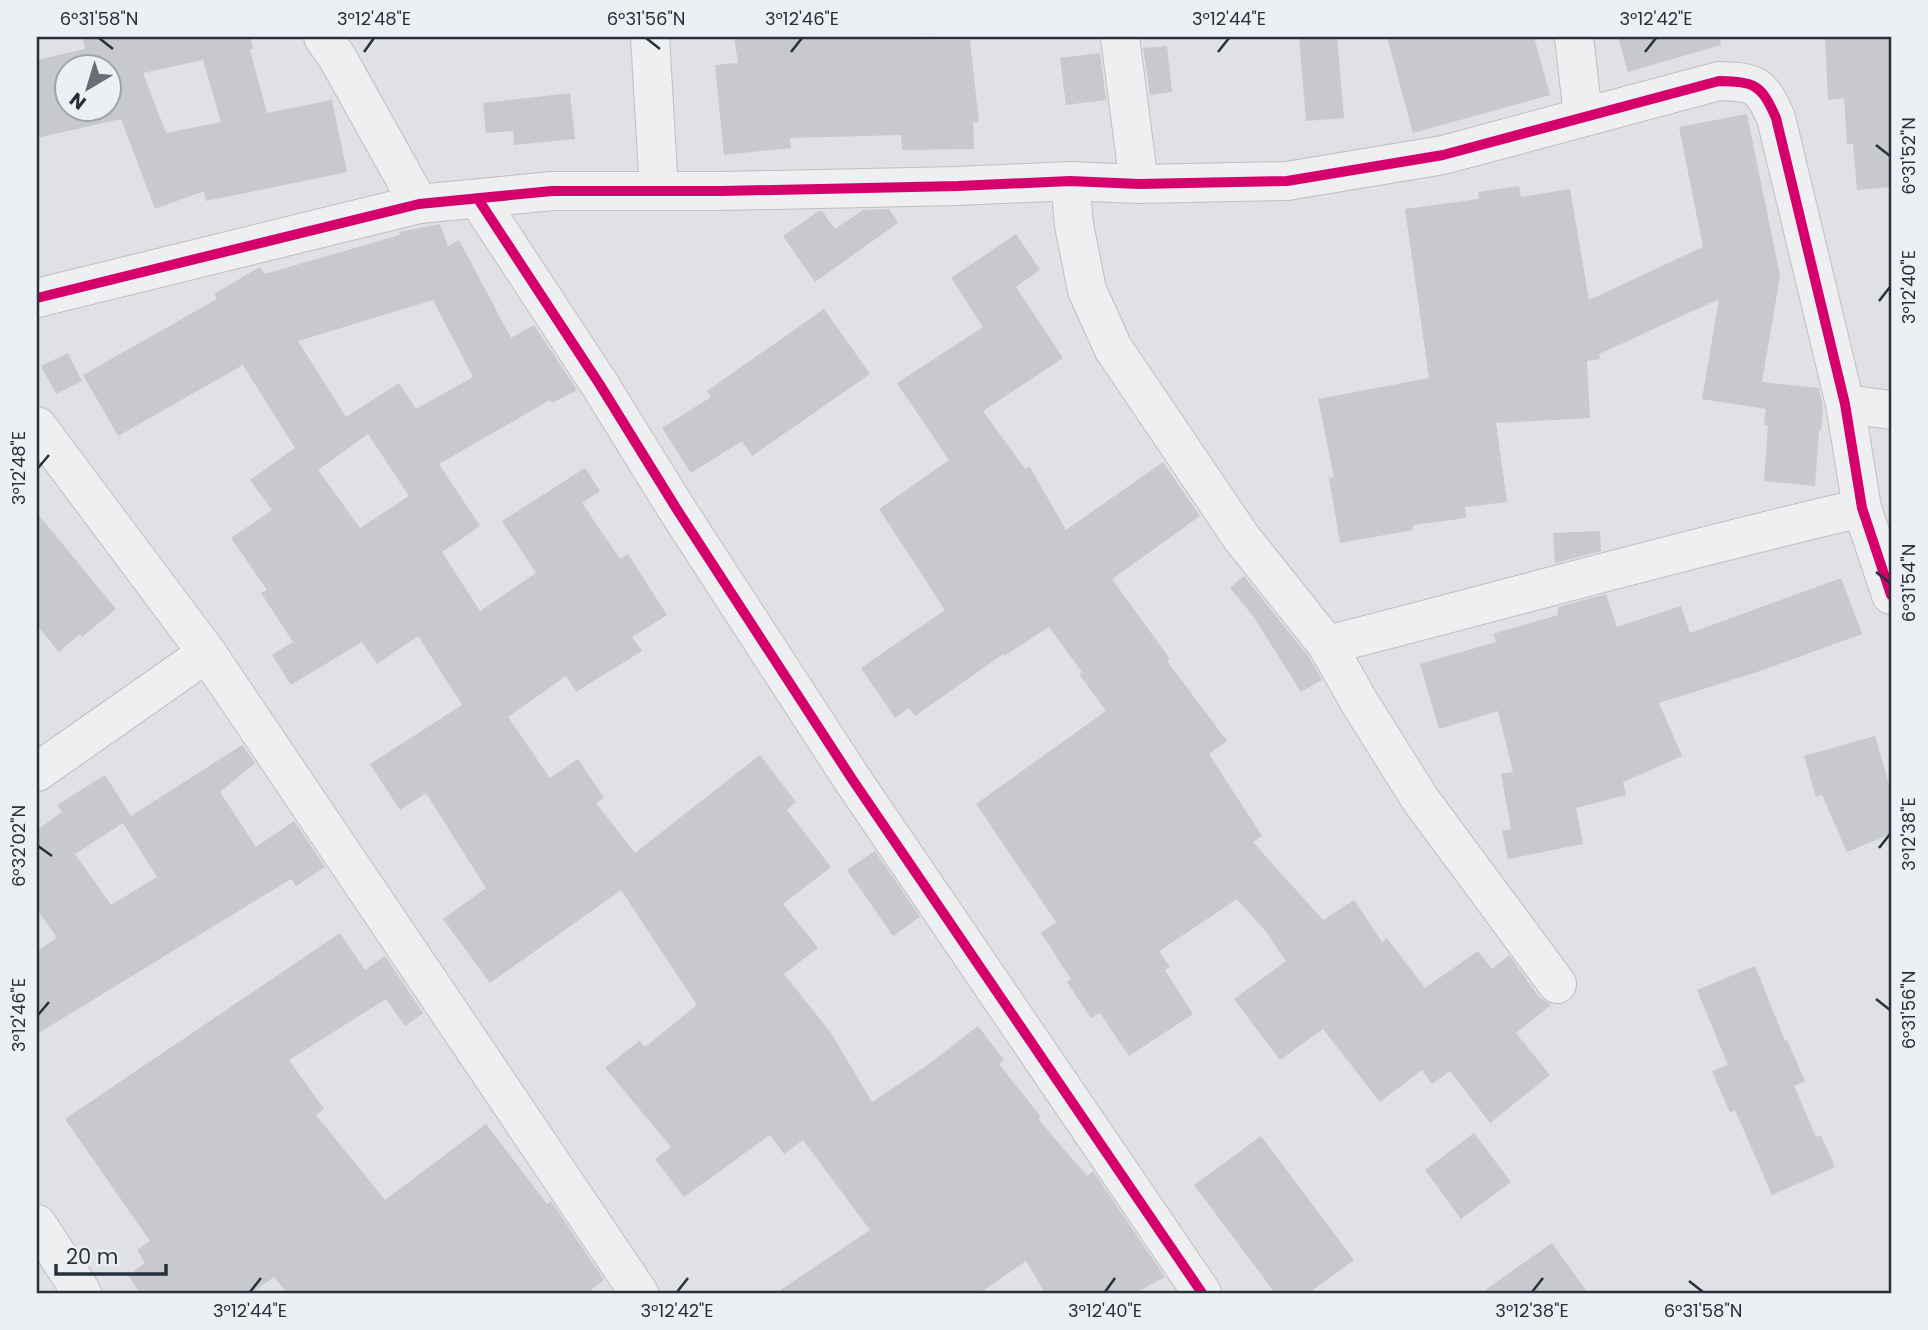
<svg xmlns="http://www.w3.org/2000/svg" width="1928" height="1330" font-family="Poppins,sans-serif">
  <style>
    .building { fill: #c7c9cc; fill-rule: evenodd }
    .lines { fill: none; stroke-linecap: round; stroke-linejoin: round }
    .street-casing { stroke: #bdbfc2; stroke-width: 40 }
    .street { stroke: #eeeff0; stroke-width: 38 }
    .cycleway-casing { stroke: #ecf0f4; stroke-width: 15 }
    .cycleway { stroke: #d6006c; stroke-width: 10 }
    .ticks { fill: none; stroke: #27313b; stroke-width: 2.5 }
    .neatline { fill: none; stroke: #27313b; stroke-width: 2.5 }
    .ticks-label { font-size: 18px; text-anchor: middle; fill: #27313b }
  </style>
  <rect width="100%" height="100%" fill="#dfe1e4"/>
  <!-- building -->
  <g class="building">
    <path d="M83 37H251L253 49 250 50 267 113 332 100 347 172 206 201 204 191 155 209 121 119 37 138V60L85 49ZM203 60 221 122 166 133 143 73ZM66 66H108V108H66Z"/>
    <polygon points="734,37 882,37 882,39 970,40 979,122 973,122 974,149 902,150 901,135 790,138 791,148 724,155 715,65 738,63"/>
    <polygon points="1299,37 1337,37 1344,118 1306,121"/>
    <polygon points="1387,37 1534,37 1550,95 1413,133"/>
    <polygon points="1618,37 1720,37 1721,45 1628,72"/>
    <polygon points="1825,37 1891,37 1891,187 1857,190 1853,144 1847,144 1844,98 1828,100"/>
    <polygon points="1167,46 1172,92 1150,95 1143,48"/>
    <polygon points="1100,53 1106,100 1066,105 1060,58"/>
    <polygon points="570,93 575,139 514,145 513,131 486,133 483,103"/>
    <polygon points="1747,114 1780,276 1762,382 1819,388 1823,408 1821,431 1819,431 1815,486 1764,481 1768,426 1764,425 1766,409 1702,399 1719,299 1599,354 1600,359 1587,361 1590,418 1496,423 1507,502 1465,507 1466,518 1413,525 1413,530 1340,543 1329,478 1334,477 1318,399 1429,378 1405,209 1479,199 1478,192 1519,186 1521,197 1570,189 1589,300 1703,247 1679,127"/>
    <polygon points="889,209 898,223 815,282 783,236 819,211 822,211 835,229 863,210"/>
    <path d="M440 224 448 246 459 240 511 338 534 325 577 390 552 403 550 400 439 464 480 526 442 552 480 611 536 573 502 521 585 468 600 491 582 503 620 559 628 554 667 615 632 637 642 651 576 692 566 676 508 717 550 778 578 759 604 798 596 803 635 853 760 755 796 802 787 810 831 867 783 904 818 948 784 974 831 1033 872 1102 929 1064 978 1026 1004 1060 999 1064 1041 1117 1038 1119 1087 1176 1093 1171 1165 1277 1135 1293H1045L1026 1261 980 1293H776L870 1230 803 1140 784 1154 770 1135 684 1197 655 1159 671 1147 605 1068 639 1041 645 1047 697 1005 621 890 490 983 443 919 486 888 426 793 400 810 370 764 462 705 418 636 377 664 362 642 291 685 272 655 293 642 261 593 267 590 231 538 272 510 250 480 295 448 243 365 118 436 83 375 217 299 214 294 260 267 265 274 400 235 399 232ZM433 300 473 377 416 409 399 383 346 417 298 341ZM368 434 409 496 360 528 318 470Z"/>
    <polygon points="1016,234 1040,270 1016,287 1063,358 983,411 1025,469 1030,467 1066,530 1163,462 1200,516 1112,579 1170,659 1167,661 1227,741 1209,754 1262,836 1253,842 1323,920 1354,900 1382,942 1387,938 1425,988 1478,951 1492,969 1509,955 1539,997 1551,1005 1516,1033 1550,1075 1490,1123 1450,1071 1432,1084 1422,1070 1380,1102 1323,1029 1280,1060 1234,999 1286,961 1267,933 1237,899 1159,951 1170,967 1165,970 1193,1014 1129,1056 1100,1013 1091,1018 1067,982 1071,979 1041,933 1056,922 976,804 1106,711 1079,674 1082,672 1049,627 1004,656 1003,654 915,716 909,708 895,718 861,668 945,610 879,509 949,460 897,383 983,327 951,278"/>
    <polygon points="824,309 870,374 752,456 742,441 691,473 662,428 711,397 707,391"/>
    <polygon points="68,353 82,381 56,394 41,366"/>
    <polygon points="37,513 116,609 82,637 80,634 59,652 37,625"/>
    <polygon points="1600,531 1601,551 1555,563 1553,533"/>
    <polygon points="1244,576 1309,657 1322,680 1301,692 1253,616 1230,588"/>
    <polygon points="1841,578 1862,634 1757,672 1659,703 1682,756 1623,782 1626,795 1576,808 1583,844 1508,859 1502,831 1511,829 1501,774 1513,772 1498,711 1439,729 1420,664 1496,642 1493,634 1558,615 1558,607 1606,594 1617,627 1681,606 1690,633"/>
    <polygon points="1875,736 1891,791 1891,834 1847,852 1822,795 1816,797 1804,756"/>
    <path d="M242 745 255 763 220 792 256 847 294 821 325 867 296 886 291 879 37 1034V951L57 938 37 909V830L62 812 57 805 105 775 131 816ZM123 823 157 877 111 905 75 854Z"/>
    <polygon points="875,851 920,917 893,936 847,870"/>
    <polygon points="340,933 365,970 385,956 423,1013 405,1026 386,999 289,1060 324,1109 316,1115 385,1200 486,1124 547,1204 551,1201 604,1280 587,1293 287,1293 274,1277 251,1293 140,1293 128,1275 145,1263 137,1250 150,1241 65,1119"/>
    <polygon points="1755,966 1785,1041 1787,1040 1805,1081 1794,1086 1816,1137 1821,1135 1835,1167 1772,1195 1735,1110 1730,1113 1712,1071 1728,1065 1697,990"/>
    <polygon points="1474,1133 1511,1182 1461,1219 1425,1170"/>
    <polygon points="1261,1136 1354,1260 1309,1293 1275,1293 1194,1185"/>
    <polygon points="1552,1243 1588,1293 1481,1293"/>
  </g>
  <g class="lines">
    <!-- street casing -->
    <g class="street-casing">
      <g id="street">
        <polyline points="323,37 337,57 419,204"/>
        <polyline points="650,37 659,191"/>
        <polyline points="1120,37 1139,184"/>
        <polyline points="1574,37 1583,116"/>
        <polyline points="1070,181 1074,225 1087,290 1113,348 1241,537 1327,645 1358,700 1420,799 1557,984"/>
        <polyline points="478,199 600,385 676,508 852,779 1202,1293"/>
        <path d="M37 298 419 204 552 191H722L958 186 1070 181 1139 184 1287 181 1443 155 1719 81C1755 82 1761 84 1776 118L1845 404 1862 508 1891 595"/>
        <polyline points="1845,404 1891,410"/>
        <polyline points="37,426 207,653 639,1293"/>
        <path d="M1327 645C1505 600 1683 549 1862 508"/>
        <polyline points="37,772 207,653"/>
        <polyline points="37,1224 82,1293"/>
      </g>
    </g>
    <!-- street -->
    <use href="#street" class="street"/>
    <!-- cycleway casing -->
    <g class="cycleway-casing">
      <g id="cycleway">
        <polyline points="478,199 600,385 676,508 852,779 1202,1293"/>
        <path d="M37 298 419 204 552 191H722L958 186 1070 181 1139 184 1287 181 1443 155 1719 81C1755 82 1761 84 1776 118L1845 404 1862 508 1891 595"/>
      </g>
    </g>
    <!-- cycleway -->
    <use href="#cycleway" class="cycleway"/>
  </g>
  <!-- ticks -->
  <path class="ticks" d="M99 38 113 49M646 38 660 49M364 52 374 38M791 52 802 38M1218 52 1229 38M1645 52 1656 38M1876 145 1890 156M1879 301 1890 287M38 468 49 455M1876 572 1890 583M38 846 52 856M1879 848 1890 834M1876 999 1890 1010M38 1015 49 1002M1689 1281 1703 1292M250 1292 261 1278M677 1292 688 1278M1105 1292 1115 1278M1532 1292 1543 1278"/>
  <!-- border -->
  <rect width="1928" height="1330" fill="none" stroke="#ecf0f4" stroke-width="77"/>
  <!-- north arrow -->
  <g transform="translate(88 88) rotate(218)"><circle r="33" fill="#ecf0f4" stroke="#9da4aa" stroke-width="2"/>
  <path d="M0-5L12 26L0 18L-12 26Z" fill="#676f76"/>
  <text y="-10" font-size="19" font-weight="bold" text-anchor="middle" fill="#27313b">N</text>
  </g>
  <!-- scale -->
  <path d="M56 1264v10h110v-10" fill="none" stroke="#27313b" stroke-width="3.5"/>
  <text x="66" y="1264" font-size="21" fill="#27313b" stroke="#ecf0f4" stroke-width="5" paint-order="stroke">20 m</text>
  <rect x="38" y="38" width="1852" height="1254" class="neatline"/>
  <g class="ticks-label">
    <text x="99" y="25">6°31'58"N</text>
    <text x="374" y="25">3°12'48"E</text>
    <text x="646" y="25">6°31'56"N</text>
    <text x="802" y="25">3°12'46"E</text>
    <text x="1229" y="25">3°12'44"E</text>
    <text x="1656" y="25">3°12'42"E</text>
    <text transform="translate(1909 156) rotate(-90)" y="6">6°31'52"N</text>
    <text transform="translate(1909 287) rotate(-90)" y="6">3°12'40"E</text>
    <text transform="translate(19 468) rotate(-90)" y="6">3°12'48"E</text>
    <text transform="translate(1909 583) rotate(-90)" y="6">6°31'54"N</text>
    <text transform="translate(1909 834) rotate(-90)" y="6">3°12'38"E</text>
    <text transform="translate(19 846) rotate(-90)" y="6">6°32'02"N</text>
    <text transform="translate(1909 1010) rotate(-90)" y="6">6°31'56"N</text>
    <text transform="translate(19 1015) rotate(-90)" y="6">3°12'46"E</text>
    <text x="250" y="1317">3°12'44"E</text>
    <text x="677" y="1317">3°12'42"E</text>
    <text x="1105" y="1317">3°12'40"E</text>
    <text x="1532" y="1317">3°12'38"E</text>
    <text x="1703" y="1317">6°31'58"N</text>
  </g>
</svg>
